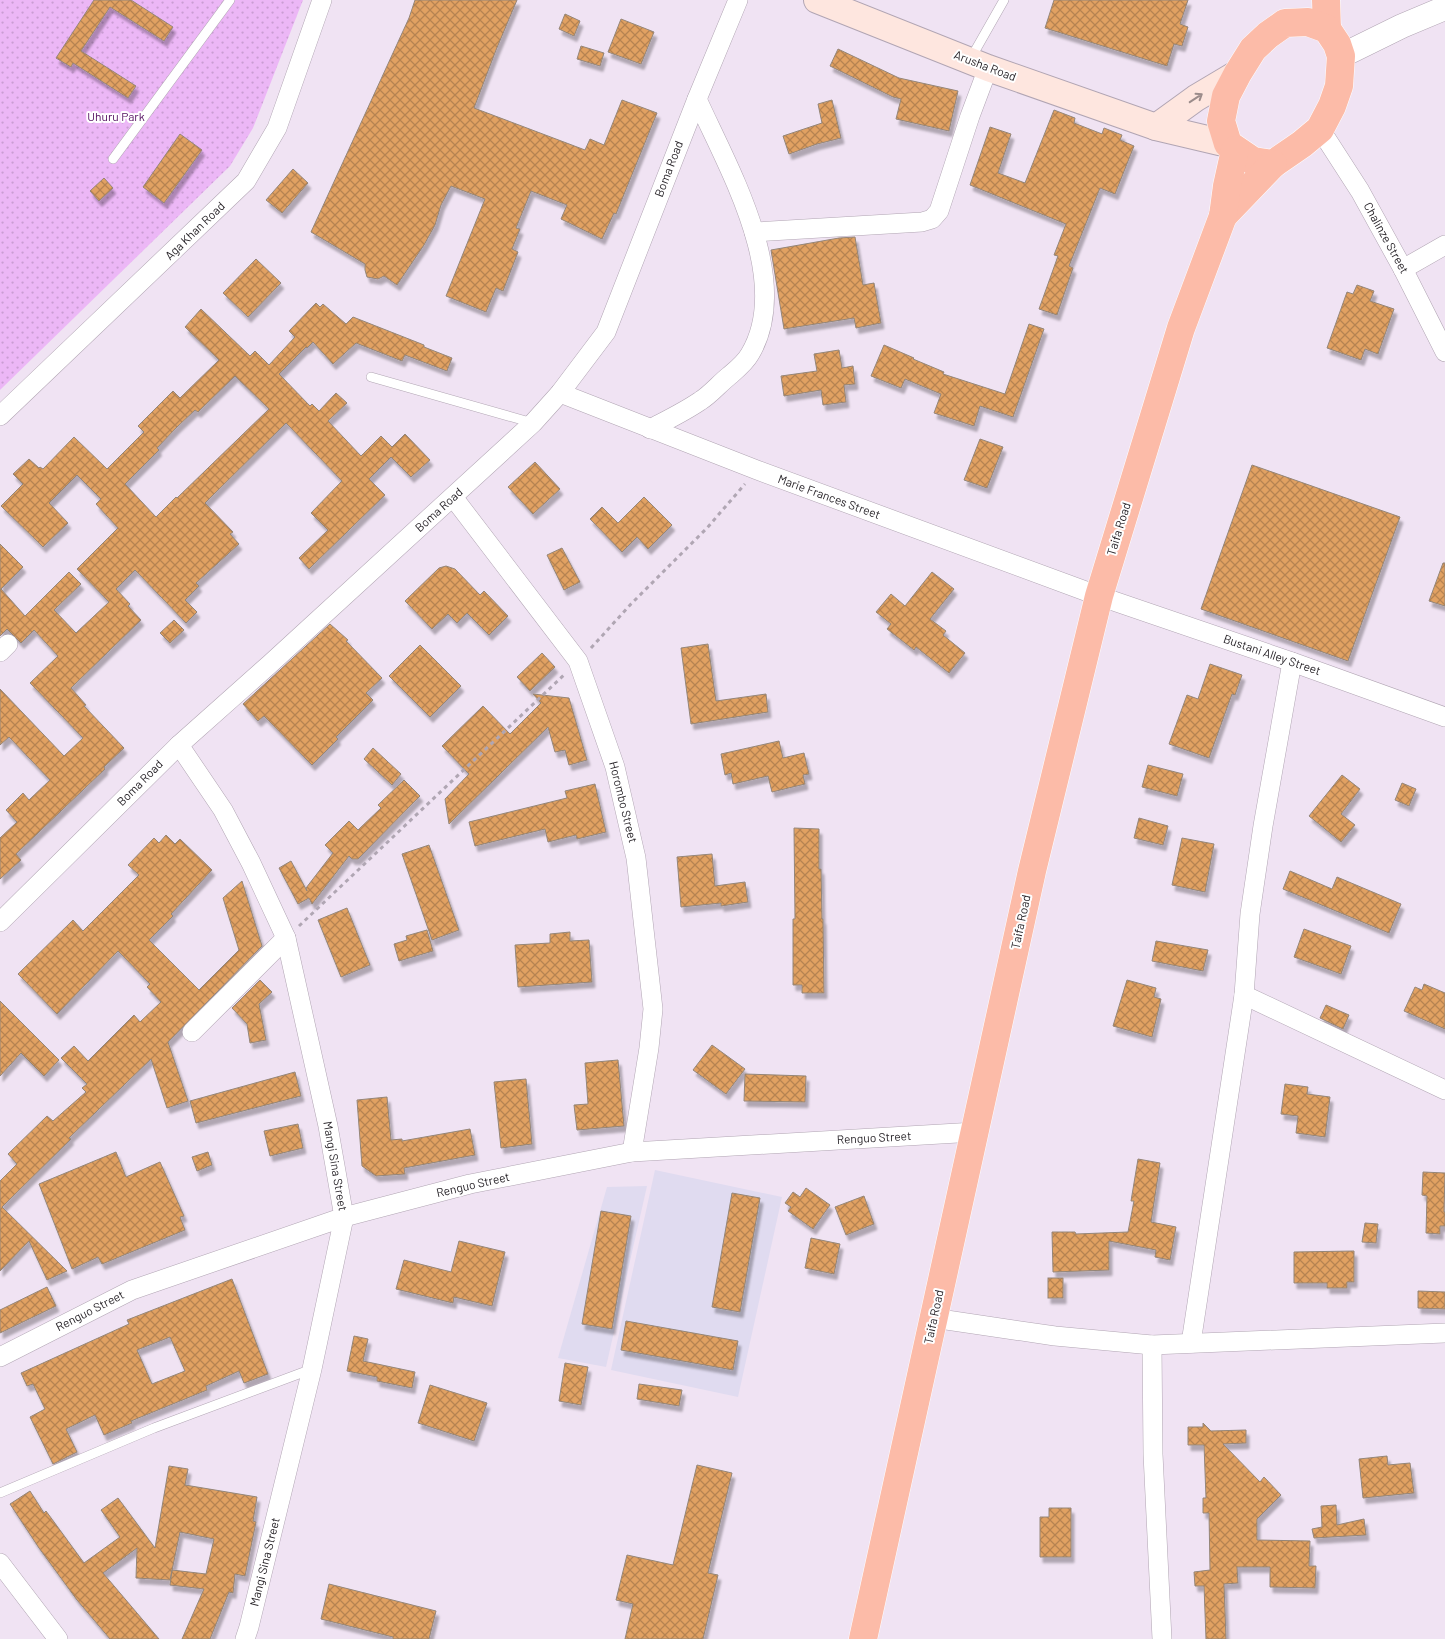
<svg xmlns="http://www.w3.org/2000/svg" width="1445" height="1639" font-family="Barlow,sans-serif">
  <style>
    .education { fill: #e0dbf0 }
    .grass { fill: url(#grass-dots) }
    .building { fill: url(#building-cross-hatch); stroke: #948679; fill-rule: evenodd; filter: url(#shadow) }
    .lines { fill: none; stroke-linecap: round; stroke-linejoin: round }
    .service-casing { stroke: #b1a5b3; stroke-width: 10 }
    .minor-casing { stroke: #b1a5b3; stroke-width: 20 }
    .tertiary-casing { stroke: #b1a5b3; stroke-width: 25 }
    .secondary-casing { stroke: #b1a5b3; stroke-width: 28 }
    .trunk-casing { stroke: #fff; stroke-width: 29 }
    .path { stroke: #b0a6b3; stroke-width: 3; stroke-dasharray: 4 4; stroke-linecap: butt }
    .service { stroke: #fff; stroke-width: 9 }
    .minor { stroke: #fff; stroke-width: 19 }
    .tertiary { stroke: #fff; stroke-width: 24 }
    .secondary { stroke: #fee6df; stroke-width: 26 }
    .trunk { stroke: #fcbba8; stroke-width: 28 }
    .oneway { stroke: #9b8c8b }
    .labels { text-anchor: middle; stroke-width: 4; stroke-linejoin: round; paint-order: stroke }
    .street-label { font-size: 12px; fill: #231f24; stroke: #fff }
    .park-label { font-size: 12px; fill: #520c5e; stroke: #fff }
  </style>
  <defs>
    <pattern id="grass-dots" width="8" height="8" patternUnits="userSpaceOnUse" patternTransform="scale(1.25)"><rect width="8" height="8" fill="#ecb7f6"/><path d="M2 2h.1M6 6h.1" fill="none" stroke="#ca9dd3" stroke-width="1.8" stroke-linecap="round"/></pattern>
    <pattern id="building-cross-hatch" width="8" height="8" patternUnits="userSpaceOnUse" patternTransform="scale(1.25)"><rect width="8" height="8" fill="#e1a162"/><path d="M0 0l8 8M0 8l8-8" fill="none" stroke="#b68351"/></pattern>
    <filter id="shadow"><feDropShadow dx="3" dy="5.5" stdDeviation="1" flood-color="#0004"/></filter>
  </defs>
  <rect width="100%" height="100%" fill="#f0e3f3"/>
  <!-- education -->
  <g class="education">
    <polygon points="655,1170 782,1197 738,1397 611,1370"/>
    <polygon points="647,1186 606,1367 558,1358 607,1187"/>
  </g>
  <!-- grass -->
  <polygon class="grass" points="0,0 303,0 253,128 230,166 0,390"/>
  <!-- building -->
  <g class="building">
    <polygon points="94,0 131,0 173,27 164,41 110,7 81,51 136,86 128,98 73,63 71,67 56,58"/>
    <polygon points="415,0 517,0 496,50 474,108 585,150 590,139 604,145 622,100 657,113 616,214 614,213 602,239 561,219 567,205 531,191 516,228 520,229 512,249 518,252 503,291 496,288 486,312 446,296 485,199 451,186 441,205 435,225 424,245 397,285 384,276 378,279 367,277 365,270 365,264 311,232 409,18"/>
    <polygon points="1054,0 1188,0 1180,24 1188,27 1182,46 1174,44 1167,66 1045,28"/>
    <polygon points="565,14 580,21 574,36 559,29"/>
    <polygon points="621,19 654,32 641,64 608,52"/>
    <polygon points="581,46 604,53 600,66 577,59"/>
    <polygon points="838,49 899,78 958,91 949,131 896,119 901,99 893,97 830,66"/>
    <polygon points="832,100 841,138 817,144 789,154 783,136 822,123 818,104"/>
    <polygon points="1054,110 1075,118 1074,123 1102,134 1104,128 1122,135 1120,140 1134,146 1115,194 1100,188 1069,266 1073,268 1057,315 1039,309 1058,256 1054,255 1066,224 970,185 990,127 1011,134 998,173 1025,183"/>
    <polygon points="180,134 202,150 164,203 143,187"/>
    <polygon points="293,169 308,183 282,213 266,200"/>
    <polygon points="104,178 113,188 99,201 90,191"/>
    <polygon points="855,237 863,285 874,283 881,323 856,328 854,318 784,329 771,250 839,238"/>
    <polygon points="256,259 281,283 248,317 223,293"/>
    <polygon points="1357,285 1374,291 1370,301 1394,309 1378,354 1365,349 1361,360 1327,348 1347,292 1353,294"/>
    <path d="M316 303 320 307 323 304 346 324 353 317 424 345V347L452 358 447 371 405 355 402 361 356 343 333 364 313 342 307 348 306 347 279 374 310 406 312 404 319 411 336 393 347 403 328 421 361 456 381 436 392 447 405 434 430 460 411 477 391 457 369 479 385 495 309 569 299 558 328 530 311 513 342 481 286 423 205 503 233 532 230 534 239 544 196 583 199 586 185 600 197 612 186 623 135 570 116 589 130 604 128 606 141 620 71 688 86 705 84 706 124 748 104 767 105 769 16 854 21 860 0 879V838L17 822 6 810 23 793 29 800 50 780 9 737 0 745V689L64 756 83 738 30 683 58 656 34 630 21 643 7 629 0 636V544L23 567 1 589 25 616 69 572 81 584 54 610 76 633 109 602 77 569 118 528 96 504 101 499 77 475 49 503 68 523 43 547 1 506 23 484 13 474 29 459 39 468 40 467 43 469 74 437 107 469 144 432 138 426 173 391 180 398 219 360 185 327 201 309 250 356 255 351 269 365 295 337 289 331ZM235 376 269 409 177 498 176 497 156 517 125 484 159 450 157 448 177 427 195 410 198 412Z"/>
    <polygon points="1029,324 1044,329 1013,417 980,406 974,426 934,413 941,394 905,379 901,388 871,376 884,345 914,358 913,359 944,372 943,374 1005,394"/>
    <polygon points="839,350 842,368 853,366 855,384 844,385 846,402 823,405 821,390 784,396 781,376 817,371 814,354"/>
    <polygon points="980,439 1003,447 987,488 964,480"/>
    <polygon points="535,462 560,489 533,514 508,487"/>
    <polygon points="1252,465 1400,517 1348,661 1201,609"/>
    <polygon points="644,497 672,525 648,549 637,537 622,552 590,519 602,507 618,523"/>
    <polygon points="562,548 580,582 564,590 547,555"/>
    <polygon points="1443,563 1445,563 1445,606 1429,601"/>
    <polygon points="446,566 455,569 480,595 484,591 508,616 489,635 467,613 457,623 448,614 432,629 405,601 439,568"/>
    <polygon points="932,572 954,589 930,619 946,631 943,635 965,653 949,673 916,647 914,650 887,629 891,624 876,612 891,594 905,606"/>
    <polygon points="174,620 184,630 170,643 160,633"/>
    <polygon points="330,624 348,640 346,641 382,678 366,693 373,700 336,737 338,739 312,765 264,716 258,721 243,704"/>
    <polygon points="708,644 716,701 766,694 768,712 691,724 681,648"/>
    <polygon points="420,645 461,686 430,717 389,676"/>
    <polygon points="542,653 555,667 530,691 517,677"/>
    <polygon points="1210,664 1242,675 1235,695 1232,694 1209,758 1169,744 1187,695 1198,699"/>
    <polygon points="533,694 569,698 587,760 569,765 565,750 555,752 548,727 449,824 445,799 469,774 442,746 483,706 510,734 541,703"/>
    <polygon points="779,741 783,758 804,753 809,774 803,775 805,784 772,792 768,776 733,784 731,773 725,775 721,754"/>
    <polygon points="373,748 401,774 392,785 364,759"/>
    <polygon points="1148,765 1183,774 1177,796 1142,787"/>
    <polygon points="1342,775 1360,789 1341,814 1355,825 1341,842 1309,816"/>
    <polygon points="404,780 420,796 358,859 352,859 349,856 312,904 309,898 298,904 279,868 291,861 307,891 306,888 333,853 325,845 349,821 358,830 381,808 378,805"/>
    <polygon points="1402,783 1416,789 1409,806 1395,800"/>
    <polygon points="595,784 606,832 577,839 576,835 548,842 545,829 475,846 469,822 567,798 565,791"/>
    <polygon points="1139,818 1168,826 1163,845 1134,838"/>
    <polygon points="794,828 819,829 819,869 821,869 822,919 823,919 824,993 802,993 802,985 793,985 793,919 795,919"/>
    <polygon points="166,835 175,844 180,839 212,870 171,914 173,916 149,940 199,990 239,950 223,898 242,881 262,946 168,1042 188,1101 167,1108 151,1059 69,1138 71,1139 2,1207 67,1271 47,1280 29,1241 0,1271 0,1181 17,1164 8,1154 47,1116 53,1121 86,1092 82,1088 87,1084 61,1058 74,1046 88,1061 134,1015 140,1022 161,1002 147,987 150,984 118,951 57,1014 18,974 73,920 83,931 139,875 128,865 154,838 159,843"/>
    <polygon points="1182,838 1214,844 1205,892 1172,885"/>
    <polygon points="429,845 459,930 432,940 402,854"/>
    <polygon points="712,854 715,886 745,882 748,902 721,906 721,903 681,907 677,857"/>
    <polygon points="1290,871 1332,889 1337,877 1401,904 1389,933 1283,889"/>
    <polygon points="347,908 370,965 341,977 318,920"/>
    <polygon points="1304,929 1351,946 1341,974 1294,957"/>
    <polygon points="427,930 433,951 399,961 394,944 407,940 406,936"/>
    <polygon points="570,932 570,941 589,940 592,982 518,987 515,945 550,943 550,934"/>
    <polygon points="1156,941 1208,950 1203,971 1152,961"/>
    <polygon points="260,980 272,992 259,1004 266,1040 250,1043 247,1024 232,1008"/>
    <polygon points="1127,980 1156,988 1154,997 1161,999 1152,1037 1113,1026"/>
    <polygon points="1424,984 1445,993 1445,1029 1404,1011 1415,987 1422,990"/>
    <polygon points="0,1001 59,1060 44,1076 21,1053 0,1076"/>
    <polygon points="1326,1005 1349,1015 1343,1029 1320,1018"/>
    <polygon points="712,1045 745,1069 726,1094 693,1070"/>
    <polygon points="618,1060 624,1126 577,1130 574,1105 588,1104 585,1063"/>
    <polygon points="295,1072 301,1096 196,1123 190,1101"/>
    <polygon points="745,1074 806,1076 805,1102 744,1101"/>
    <polygon points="526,1079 532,1144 501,1148 494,1082"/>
    <polygon points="1285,1084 1308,1087 1307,1094 1330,1097 1325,1137 1296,1133 1298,1116 1281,1114"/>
    <polygon points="387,1097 391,1140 402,1139 402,1141 470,1129 475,1155 404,1168 405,1174 376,1176 362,1166 357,1100"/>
    <polygon points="298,1124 303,1148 270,1156 264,1131"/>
    <polygon points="116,1152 126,1177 160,1162 184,1216 180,1217 185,1230 102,1264 98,1257 72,1269 39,1184"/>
    <polygon points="208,1152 212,1165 197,1171 192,1157"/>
    <polygon points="1138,1159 1160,1163 1151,1222 1176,1227 1170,1260 1155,1257 1156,1250 1109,1241 1109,1270 1053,1272 1052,1232 1075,1232 1076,1234 1128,1232 1134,1201 1131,1201"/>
    <polygon points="1423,1172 1445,1173 1444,1212 1445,1212 1445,1226 1440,1226 1440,1234 1426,1233 1427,1196 1422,1195"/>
    <polygon points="806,1188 830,1205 813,1229 788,1211 791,1207 785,1203 793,1192 800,1197"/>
    <polygon points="732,1193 760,1198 740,1312 712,1307"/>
    <polygon points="864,1196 874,1224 846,1235 835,1207"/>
    <polygon points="601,1211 631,1216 612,1329 582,1324"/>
    <polygon points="1365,1223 1378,1224 1376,1243 1362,1242"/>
    <polygon points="811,1238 840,1244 834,1274 805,1268"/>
    <polygon points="459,1241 505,1252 492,1306 454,1297 453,1303 396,1289 404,1260 451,1272"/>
    <polygon points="1354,1251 1354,1282 1347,1282 1347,1288 1327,1288 1327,1283 1294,1283 1294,1252"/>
    <rect x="1048" y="1278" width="15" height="20"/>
    <path d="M232 1279 268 1374 244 1383 239 1371 206 1386 207 1390 131 1421 132 1423 104 1435 95 1415 66 1429 77 1452 53 1464 30 1417 45 1409 33 1384 27 1386 21 1373 129 1324 127 1320ZM170 1337 185 1371 152 1384 137 1350Z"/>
    <polygon points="47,1287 56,1306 0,1333 0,1310"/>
    <polygon points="1418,1291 1445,1292 1445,1309 1418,1308"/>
    <polygon points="626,1321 738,1341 733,1370 621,1350"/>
    <polygon points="354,1336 368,1339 363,1361 415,1372 412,1388 377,1381 377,1377 347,1371"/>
    <polygon points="565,1363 588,1367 581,1405 559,1401"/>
    <polygon points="639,1384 682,1390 679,1406 637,1399"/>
    <polygon points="430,1385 487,1403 474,1441 418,1423"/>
    <polygon points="1203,1423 1211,1431 1246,1430 1246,1443 1223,1444 1260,1482 1264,1477 1281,1495 1257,1519 1257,1540 1310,1541 1309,1566 1316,1566 1315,1588 1270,1587 1270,1567 1237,1567 1238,1583 1224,1584 1226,1639 1206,1639 1204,1586 1195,1586 1194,1572 1210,1570 1209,1513 1203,1513 1203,1498 1206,1498 1204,1445 1188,1445 1188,1427 1203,1427"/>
    <polygon points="1387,1456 1388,1465 1410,1463 1414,1493 1363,1498 1359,1459"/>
    <polygon points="697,1465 732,1473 708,1573 718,1575 703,1639 625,1639 633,1604 616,1600 627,1555 673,1565"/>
    <polygon points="169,1466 188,1469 185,1485 257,1497 253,1521 256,1522 245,1576 235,1574 233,1593 229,1592 210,1639 182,1639 204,1589 170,1585 172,1570 206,1574 214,1539 180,1532 170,1580 136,1578 137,1548 103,1573 159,1639 110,1639 77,1600 39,1548 10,1504 30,1491 44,1513 46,1511 84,1563 120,1537 101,1510 118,1498 155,1548"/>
    <polygon points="1336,1505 1337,1525 1364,1519 1366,1535 1314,1538 1312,1529 1322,1527 1321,1506"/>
    <polygon points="1049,1508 1071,1508 1071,1557 1040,1557 1040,1517 1049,1517"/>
    <polygon points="329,1584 436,1611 429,1639 393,1639 393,1637 321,1619"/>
  </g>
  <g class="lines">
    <!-- service casing -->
    <g class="service-casing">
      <g id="service">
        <polyline points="971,58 1004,0"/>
        <polyline points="113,159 230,0"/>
        <polyline points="371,377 533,423"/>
        <polyline points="0,1493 154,1428 312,1369"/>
      </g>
    </g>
    <!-- minor casing -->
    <g class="minor-casing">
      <g id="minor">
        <polyline points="1320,129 1360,191 1403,269 1445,352"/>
        <polyline points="754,232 922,222 932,219 939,211 970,116 988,68"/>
        <polyline points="1403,269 1445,245"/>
        <polyline points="560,393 757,470 1099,596 1292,662 1445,717"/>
        <polyline points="0,416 246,181 277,128 322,0"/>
        <path d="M650 429C667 420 684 412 700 401 710 395 719 384 729 376 736 370 745 363 750 354 794 280 728 168 697 99"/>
        <polyline points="453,497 578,661 615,767 636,858 653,1009 649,1048 632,1152"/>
        <polyline points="0,652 8,644"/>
        <polyline points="179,745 223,810 251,863 286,938 328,1126 344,1217 312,1369 249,1627 245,1639"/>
        <polyline points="0,922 179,745 270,664 533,423 560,393 606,332 697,99 738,0"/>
        <polyline points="1244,995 1445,1090"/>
        <polyline points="192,1032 286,938"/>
        <polyline points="933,1318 1055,1336 1152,1345 1445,1333"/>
        <polyline points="1191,1343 1244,995 1250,914 1263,826 1292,662"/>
        <polyline points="1152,1345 1153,1454 1162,1639"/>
        <polyline points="0,1357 132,1290 344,1217 470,1184 632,1152 975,1132"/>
        <polyline points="0,1563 58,1639"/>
      </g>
    </g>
    <!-- tertiary casing -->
    <g class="tertiary-casing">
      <polyline id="tertiary" points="1341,56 1402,26 1445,8"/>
    </g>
    <!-- secondary casing -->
    <g class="secondary-casing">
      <g id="secondary">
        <polyline points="817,0 988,68 1156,127 1228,144"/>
        <polyline points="1156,127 1196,98 1238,73"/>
      </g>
    </g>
    <!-- trunk casing -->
    <g class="trunk-casing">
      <g id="trunk">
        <polyline points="1326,0 1327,29"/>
        <polygon points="1308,22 1327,29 1337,44 1341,56 1339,86 1332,106 1320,129 1302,144 1273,164 1253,161 1228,144 1221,121 1226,96 1238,73 1253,49 1268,35 1285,23"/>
        <polyline points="1223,216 1273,164"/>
        <polyline points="863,1639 1032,871 1099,596 1181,328 1223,216 1227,186 1235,150"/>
      </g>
    </g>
    <!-- path -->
    <g class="path">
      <polyline points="591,648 631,604 707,528 745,484"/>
      <polyline points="299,926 565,674"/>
    </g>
    <!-- service -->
    <use href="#service" class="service"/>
    <!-- minor -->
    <use href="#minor" class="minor"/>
    <!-- tertiary -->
    <use href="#tertiary" class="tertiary"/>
    <!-- secondary -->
    <use href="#secondary" class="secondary"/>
    <!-- trunk -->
    <use href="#trunk" class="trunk"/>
  </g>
  <!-- one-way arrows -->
  <defs><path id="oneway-shaft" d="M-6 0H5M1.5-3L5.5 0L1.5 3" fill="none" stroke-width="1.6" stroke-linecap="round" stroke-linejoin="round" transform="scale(1.25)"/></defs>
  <use class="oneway" href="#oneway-shaft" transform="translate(1196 98) rotate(-33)"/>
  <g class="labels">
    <!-- street labels -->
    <g class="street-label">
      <text transform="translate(985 66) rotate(21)" y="4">Arusha Road</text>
      <text transform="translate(669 169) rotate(-69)" y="4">Boma Road</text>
      <text transform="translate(195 231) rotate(-44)" y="4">Aga Khan Road</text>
      <text transform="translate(1386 238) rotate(61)" y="4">Chalinze Street</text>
      <text transform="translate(829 497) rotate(20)" y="4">Marie Frances Street</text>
      <text transform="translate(439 510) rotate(-42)" y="4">Boma Road</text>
      <text transform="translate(1119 529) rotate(-73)" y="4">Taifa Road</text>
      <text transform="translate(1272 655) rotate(19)" y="4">Bustani Alley Street</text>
      <text transform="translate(140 783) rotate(-45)" y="4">Boma Road</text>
      <text transform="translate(623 802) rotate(76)" y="4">Horombo Street</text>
      <text transform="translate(1021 922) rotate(-78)" y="4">Taifa Road</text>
      <text transform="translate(874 1138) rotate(-3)" y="4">Renguo Street</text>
      <text transform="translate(335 1166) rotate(80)" y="4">Mangi Sina Street</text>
      <text transform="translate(473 1185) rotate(-13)" y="4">Renguo Street</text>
      <text transform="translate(90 1311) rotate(-27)" y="4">Renguo Street</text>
      <text transform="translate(934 1317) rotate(-78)" y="4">Taifa Road</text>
      <text transform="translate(265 1562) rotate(-76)" y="4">Mangi Sina Street</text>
    </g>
    <!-- park labels -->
    <g class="park-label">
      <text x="116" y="121">Uhuru Park</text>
    </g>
  </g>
</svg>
